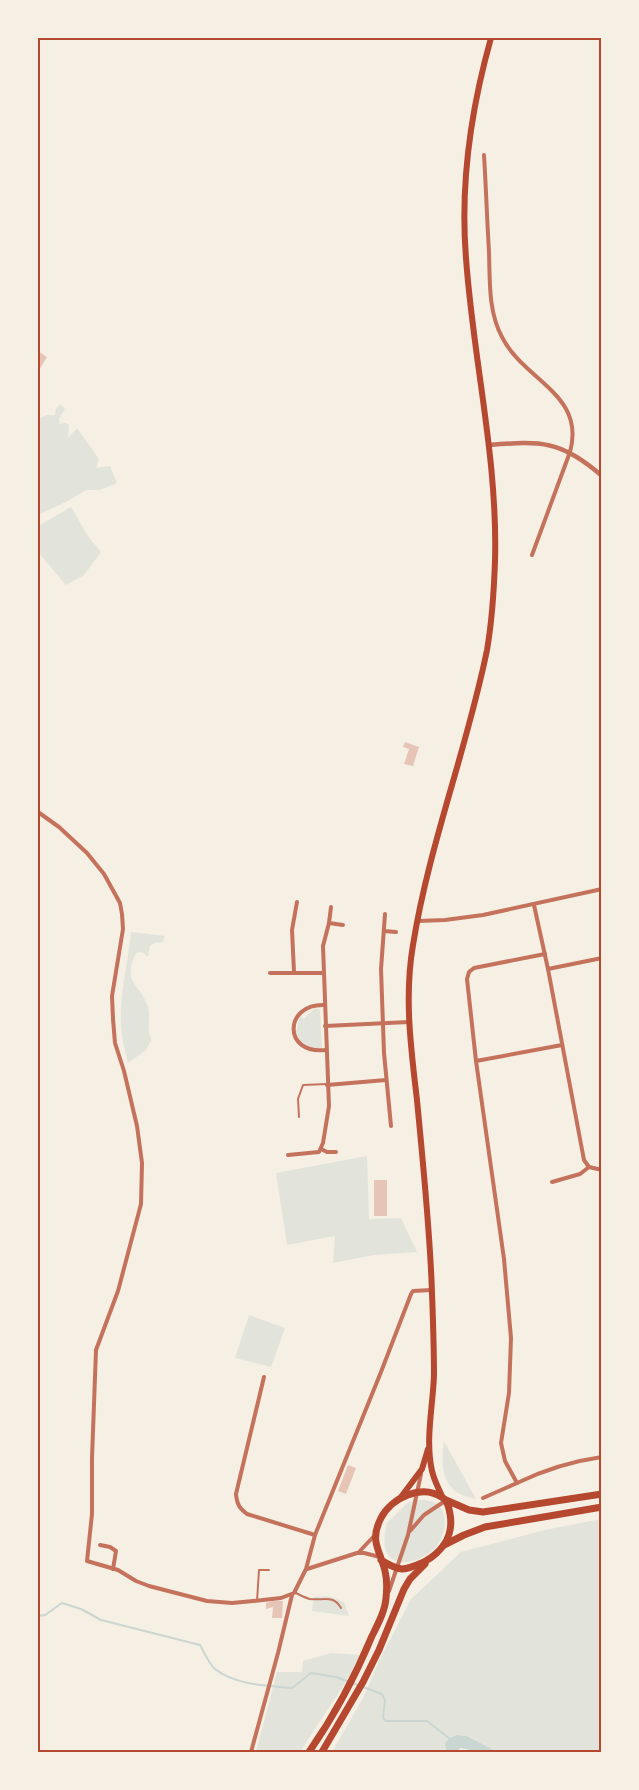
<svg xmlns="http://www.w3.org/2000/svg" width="639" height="1790" font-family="Inter,sans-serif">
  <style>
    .green { fill: #e2e4dc }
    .water { fill: #c9d6d2 }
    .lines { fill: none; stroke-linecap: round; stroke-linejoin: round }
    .stream { stroke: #c9d6d2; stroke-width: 2 }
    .building { fill: #e6c5b7 }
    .service { stroke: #c5725c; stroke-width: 2 }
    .minor { stroke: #c5725c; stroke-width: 4 }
    .tertiary { stroke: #c5725c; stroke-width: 4.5 }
    .primary { stroke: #b5482f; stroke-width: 6 }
    .trunk { stroke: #b5482f; stroke-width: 7 }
    .neatline { fill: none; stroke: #b5482f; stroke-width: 2 }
  </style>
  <rect width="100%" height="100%" fill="#f6efe4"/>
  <!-- green -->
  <g class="green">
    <polygon points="60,404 65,409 59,419 60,424 65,423 69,425 68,438 77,428 99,459 96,468 110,466 117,483 100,490 86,490 68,501 38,515 38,419 47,415 55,415 56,409"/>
    <polygon points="71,507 88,536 101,552 84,575 66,585 38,552 38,526"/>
    <path d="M131 932 165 936 163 942 154 943 150 946 148 957 142 952 136 953C122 982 138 982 147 1004 151 1014 148 1022 149 1032 150 1035 151 1038 151 1041L146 1050 128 1063C126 1054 123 1045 122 1036 117 1001 128 966 131 932Z"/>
    <path d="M315 1008 320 1010 322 1048C309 1051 300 1044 296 1032L300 1016 304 1019Z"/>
    <polygon points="367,1156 369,1219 401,1218 417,1252 374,1255 333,1263 335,1236 287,1245 276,1173"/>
    <polygon points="249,1315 285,1328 271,1367 235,1358"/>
    <path d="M444 1441 476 1499C442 1494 440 1468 444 1441Z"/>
    <path d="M417 1500C425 1500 434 1500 439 1506 450 1517 444 1539 434 1549 422 1561 395 1571 386 1551 383 1543 385 1531 387 1523L407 1503Z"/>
    <polygon points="601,1519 601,1752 498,1752 468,1736 457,1735 445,1749 446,1752 332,1752 363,1698 379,1661 411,1599 461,1552 545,1530"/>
    <polygon points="328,1596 344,1602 349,1616 312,1611 314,1597"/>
    <polygon points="331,1653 361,1655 343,1686 300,1752 256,1752 277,1672 302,1672 303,1661"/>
  </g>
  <!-- water -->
  <polygon class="water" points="457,1735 467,1736 498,1752 479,1752 461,1748 455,1752 446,1752 445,1743 450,1738"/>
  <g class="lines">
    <!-- stream -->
    <path class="stream" d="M38 1616 45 1615 62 1603 81 1609 101 1620 200 1645C204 1652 209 1664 215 1669 235 1685 268 1686 292 1688L311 1673 336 1677 382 1694 385 1700 383 1718 386 1721H427L450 1739"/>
  </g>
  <!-- building -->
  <g class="building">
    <polygon points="38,351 47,357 38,372"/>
    <polygon points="405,742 419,747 413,766 404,764 409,749 403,747"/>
    <rect x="374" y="1180" width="13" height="36"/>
    <polygon points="348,1465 356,1468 346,1494 338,1491"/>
    <polygon points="273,1601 283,1601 282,1618 272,1618 273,1607 266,1609 266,1603"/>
  </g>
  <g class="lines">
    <!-- service -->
    <g class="service">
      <polyline points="299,1117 298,1099 303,1085 327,1084"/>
      <path d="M296 1593C300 1595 305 1598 310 1599 323 1601 333 1594 341 1608"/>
      <polyline points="257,1601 259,1570 269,1570"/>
    </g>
    <!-- minor -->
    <g class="minor">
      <path d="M484 155C486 187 487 219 489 252 490 280 488 311 502 337 524 381 586 394 570 452L532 555"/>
      <polyline points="38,812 59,827 87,853 104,874 120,903 122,914 123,929 112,996 113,1019 115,1043 124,1071 137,1126 142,1163 141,1204 118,1291 96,1350 92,1458 92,1514 87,1561 118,1570 136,1581 149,1586 207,1601 232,1603 253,1601 281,1598 294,1593 306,1569 315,1535 381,1372 411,1294 413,1291 431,1290"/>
      <polyline points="534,905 548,969 584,1160 589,1167 602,1170"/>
      <polyline points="331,907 329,923 343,925"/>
      <polyline points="385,914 381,969 384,1053 391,1126"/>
      <polyline points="418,921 445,920 483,915 602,889"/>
      <polyline points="384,931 396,932"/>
      <path d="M545 954 474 968 469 972 467 979 476 1061 504 1259 511 1338 509 1393 501 1443 505 1461 517 1483C544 1470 573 1461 602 1457"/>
      <polyline points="548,969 602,958"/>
      <polyline points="294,972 292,930 297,902"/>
      <polyline points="270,973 324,973"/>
      <path d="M325 1005C284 1003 282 1055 326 1050"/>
      <polyline points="325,1026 409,1022"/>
      <polyline points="476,1061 562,1045"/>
      <polyline points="327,1085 386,1080"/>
      <polyline points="321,1149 327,1152 336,1152"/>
      <polyline points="288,1155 319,1152 323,1143 329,1106 323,946 329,923"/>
      <polyline points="552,1182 580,1174 589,1167"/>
      <path d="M264 1377 236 1494C237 1504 239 1508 247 1514L315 1535"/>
      <polyline points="483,1498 517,1483"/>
      <polyline points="410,1531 424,1515 445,1501"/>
      <polyline points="100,1545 110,1547 116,1551 113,1569"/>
      <polyline points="358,1553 375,1535"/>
      <polyline points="307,1569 357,1553 364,1553 380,1557"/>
      <polyline points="389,1591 408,1535 421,1474"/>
      <polyline points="251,1752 278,1653 292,1595"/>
    </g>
    <!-- tertiary -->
    <path class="tertiary" d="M489 445C541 441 561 440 602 476"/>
    <!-- primary -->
    <g class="primary">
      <polyline points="401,1497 422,1469 428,1449"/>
      <path d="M443 1498C439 1490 434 1480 432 1471 425 1440 433 1406 434 1375 434 1347 433 1320 432 1293 430 1229 423 1164 417 1100 411 1049 404 997 413 945 429 845 467 749 487 650 492 621 494 590 495 561 498 459 473 359 466 258 460 184 471 109 491 38"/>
    </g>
    <!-- trunk -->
    <g class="trunk">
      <polyline points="446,1500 469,1510 483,1512 602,1494"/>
      <polyline points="444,1545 464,1535 485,1527 602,1507"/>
      <path d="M309 1752C334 1716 355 1677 372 1636 378 1624 385 1611 386 1598 387 1589 387 1579 385 1571 380 1550 369 1541 381 1518 391 1498 422 1483 443 1498 448 1501 449 1508 450 1514 454 1536 442 1552 424 1562 417 1565 409 1569 402 1569 395 1568 387 1564 381 1560"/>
      <polyline points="322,1752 363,1682 379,1650 404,1589 410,1579 425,1564"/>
    </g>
  </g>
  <!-- border -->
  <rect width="639" height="1790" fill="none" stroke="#f6efe4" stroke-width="78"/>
  <rect x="39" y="39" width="561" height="1712" class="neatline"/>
</svg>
